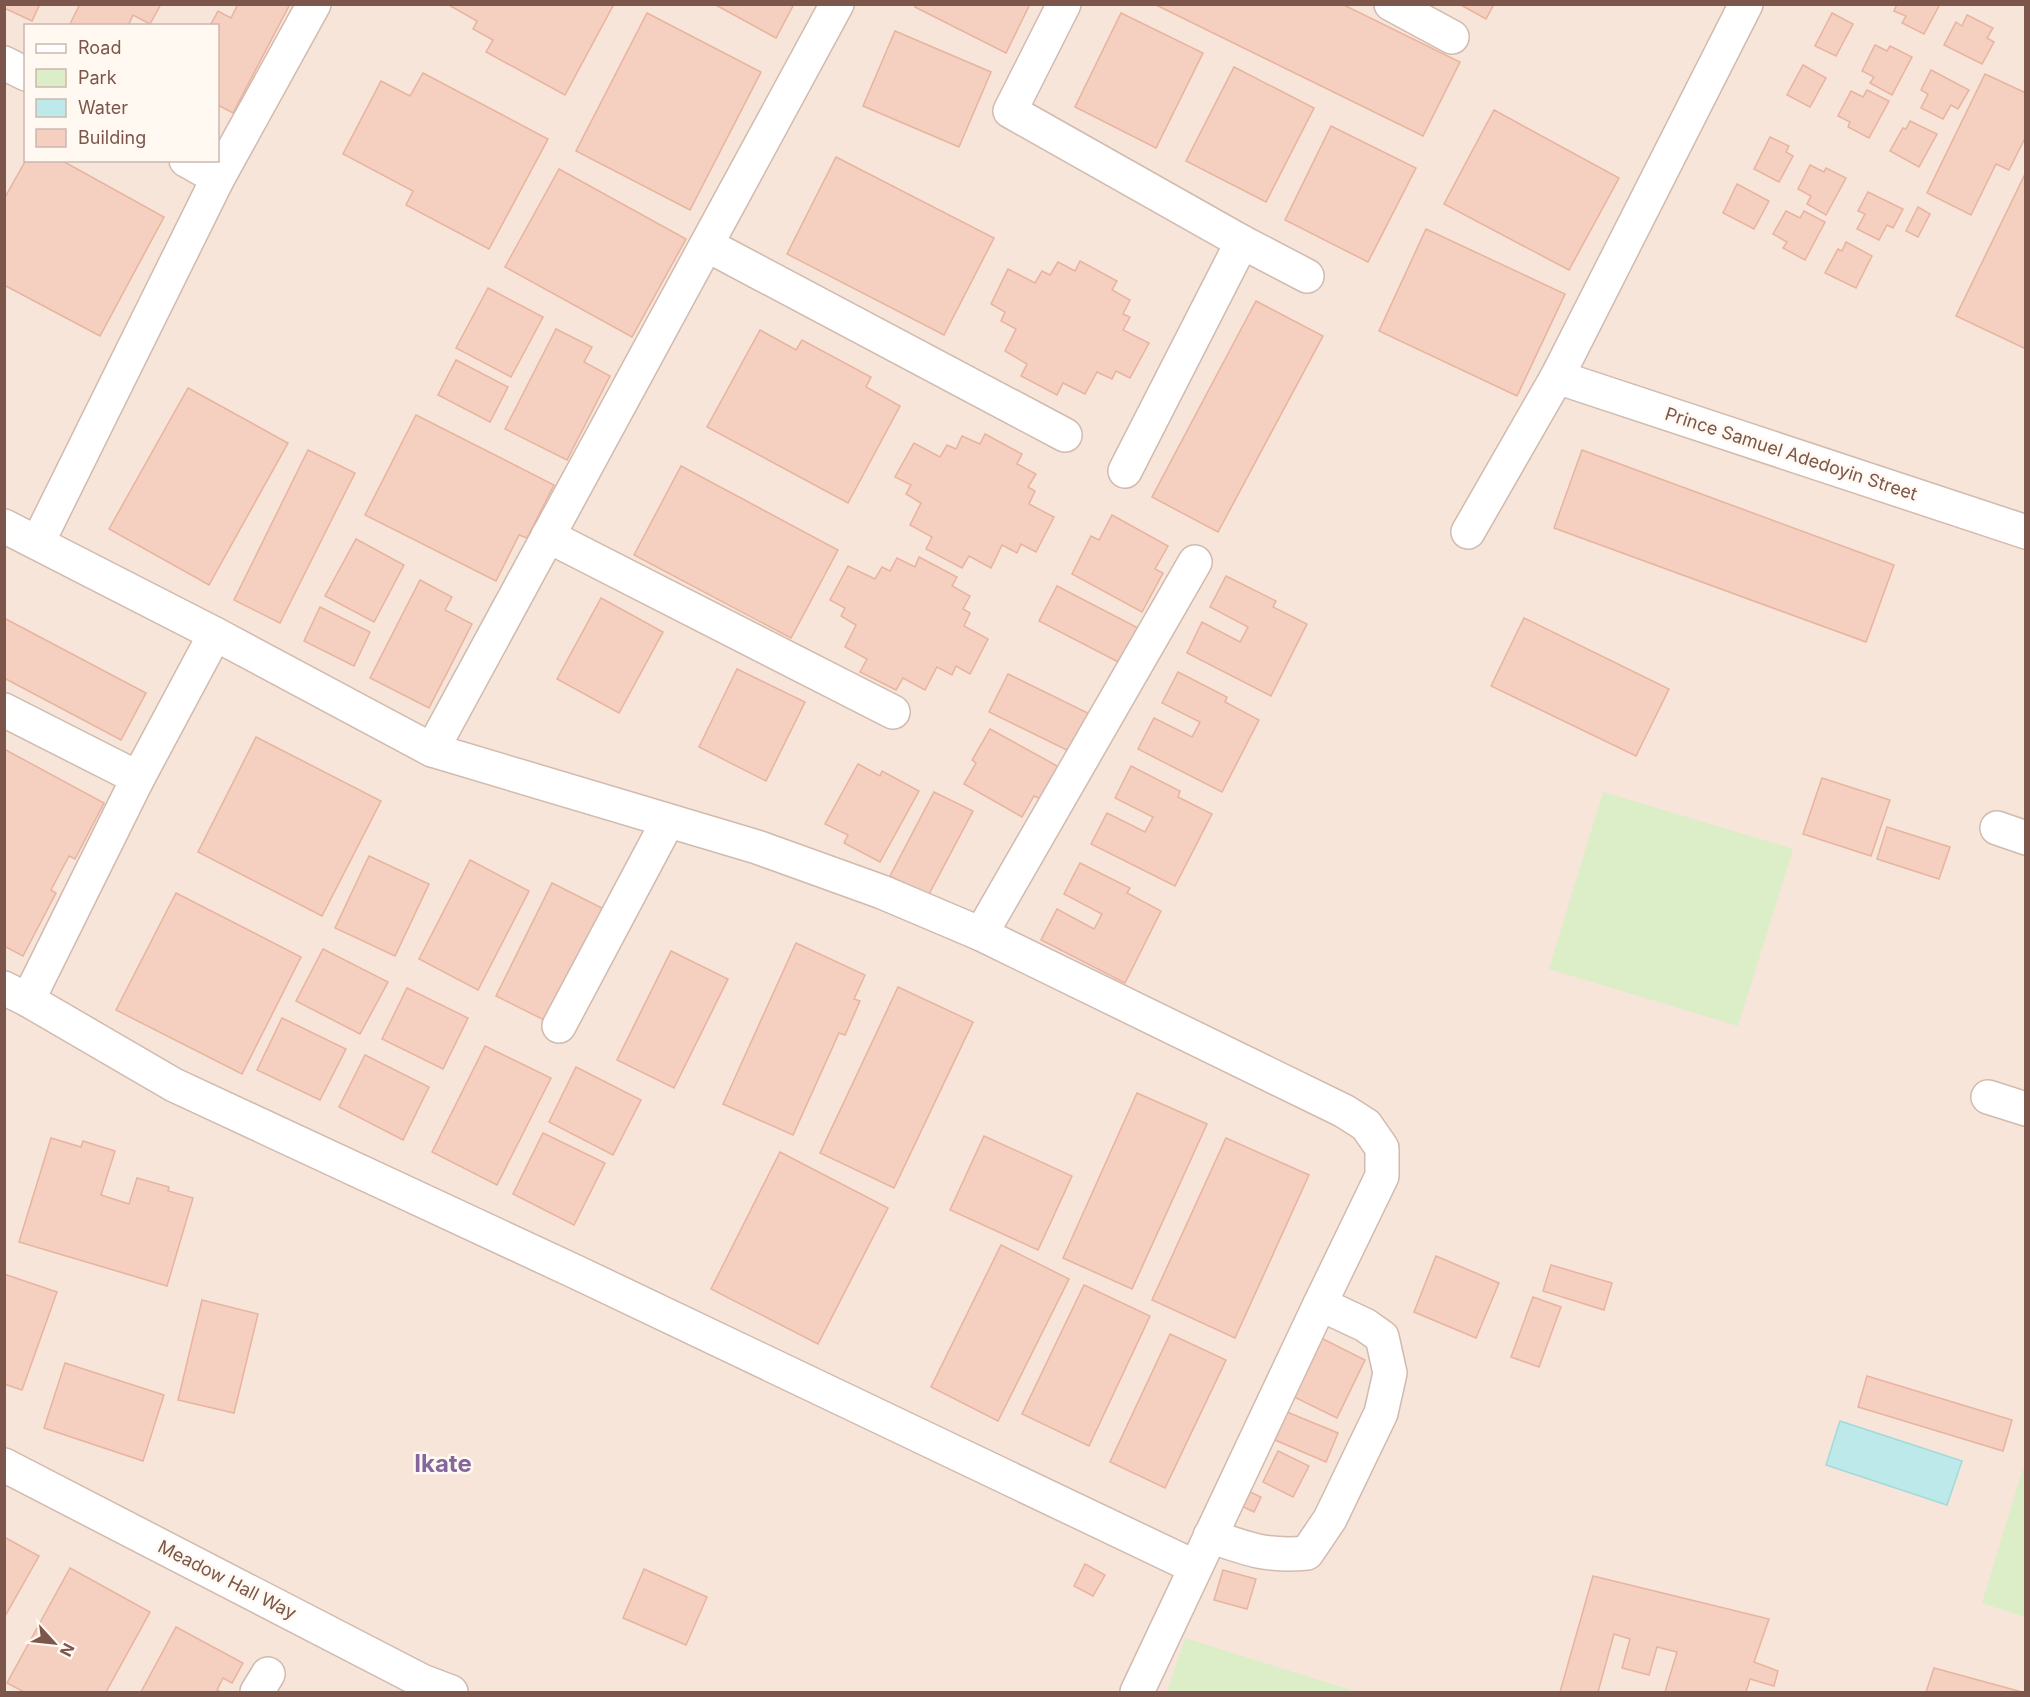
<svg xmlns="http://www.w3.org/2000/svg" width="2030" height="1697" font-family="Inter,sans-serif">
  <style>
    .residential { fill: #f6e5d8; fill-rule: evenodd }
    .green { fill: #dbeec7 }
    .water { fill: #bde9ea; stroke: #a2dadc; stroke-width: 1.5 }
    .building { fill: #f5cfc0; stroke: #e9b39f; stroke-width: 1.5 }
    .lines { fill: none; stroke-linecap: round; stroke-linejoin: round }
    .minor-casing { stroke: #d2baae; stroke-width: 36 }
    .minor { stroke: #fff; stroke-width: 33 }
    .labels { text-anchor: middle; stroke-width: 5; stroke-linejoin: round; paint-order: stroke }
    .street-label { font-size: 18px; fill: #7c564b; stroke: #fff9f2 }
    .district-label { font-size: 24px; font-weight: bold; fill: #85679e; stroke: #fff9f2 }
  </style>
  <rect width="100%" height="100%" fill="#fef4eb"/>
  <!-- residential -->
  <path class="residential" d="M5 5H2025V1692H5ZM26 26H218V160H26Z"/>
  <!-- green -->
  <g class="green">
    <polygon points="1603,792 1793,849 1738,1026 1549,969"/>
    <polygon points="2025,1462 2025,1617 1982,1603"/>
    <polygon points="1185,1638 1357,1692 1167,1692"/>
  </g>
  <!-- water -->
  <polygon class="water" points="1840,1421 1962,1461 1947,1505 1826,1465"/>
  <!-- building -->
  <g class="building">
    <polygon points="4,4 40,4 32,21 4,8"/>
    <polygon points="80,4 161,4 150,24 133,15 128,26 69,26"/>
    <polygon points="238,4 290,4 233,113 218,105 218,26 210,26 218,11 231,18"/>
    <polygon points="447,4 614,4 565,95 486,52 493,40 473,29 477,21"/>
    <polygon points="714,4 794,4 776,38"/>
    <polygon points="916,4 1030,4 1006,53 915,7"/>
    <polygon points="1154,4 1342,4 1460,62 1423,136"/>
    <polygon points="1459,4 1494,4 1486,19"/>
    <polygon points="1897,4 1940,4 1924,34 1902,23 1906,16 1894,11"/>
    <polygon points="647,13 761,72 690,210 576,151"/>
    <polygon points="1121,13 1203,53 1156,148 1075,107"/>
    <polygon points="1832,13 1853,24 1836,56 1815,46"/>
    <polygon points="1967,15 1993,28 1987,38 1994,42 1982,64 1944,45 1956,22 1962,26"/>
    <polygon points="895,31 991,72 959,147 863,106"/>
    <polygon points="1875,45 1887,51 1890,46 1912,57 1892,95 1870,83 1874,77 1862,71"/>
    <polygon points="1803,65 1826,78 1810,107 1787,95"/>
    <polygon points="1234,67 1314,108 1266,202 1186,161"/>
    <polygon points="1931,70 1969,90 1958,109 1951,105 1943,119 1921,108 1928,94 1921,90"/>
    <polygon points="423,73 548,139 489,249 406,205 413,191 343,154 381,81 410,96"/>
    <polygon points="1985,74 2026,93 2026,136 2009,170 1996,164 1971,215 1927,193"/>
    <polygon points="1867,90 1889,101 1869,138 1848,127 1850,122 1838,116 1851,91 1863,97"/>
    <polygon points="1494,110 1619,178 1569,270 1444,204"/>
    <polygon points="1910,121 1937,134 1919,167 1890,151 1903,128 1906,129"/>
    <polygon points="1331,126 1416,168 1368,262 1285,220"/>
    <polygon points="1770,137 1789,146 1786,152 1793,156 1779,182 1754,169"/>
    <polygon points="836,157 994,238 944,335 787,254"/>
    <polygon points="26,160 61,160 164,217 100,336 4,285 4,199"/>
    <polygon points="1810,165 1824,172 1826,168 1846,178 1826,215 1807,204 1811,196 1798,189"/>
    <polygon points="559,169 686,239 632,337 505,267"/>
    <polygon points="2026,172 2026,349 1956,316"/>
    <polygon points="1737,184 1769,201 1754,229 1723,213"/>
    <polygon points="1868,192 1903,209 1893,228 1887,225 1879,240 1857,229 1865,214 1858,211"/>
    <polygon points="1918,207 1930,214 1918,237 1906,231"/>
    <polygon points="1786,211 1800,218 1804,211 1825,222 1805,260 1783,248 1787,242 1773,234"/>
    <polygon points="1426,229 1565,294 1517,396 1379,331"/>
    <polygon points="1846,242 1872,256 1856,288 1825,273 1838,249 1842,251"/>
    <polygon points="1080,261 1117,281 1112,290 1130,300 1123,314 1130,317 1123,330 1149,343 1130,378 1116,371 1112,379 1097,372 1085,394 1063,383 1057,395 1021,376 1027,364 1005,351 1016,329 1001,321 1005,312 991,304 1008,269 1035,283 1042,271 1050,275 1058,262 1075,271"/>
    <polygon points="488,288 543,317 511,377 456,348"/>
    <polygon points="1256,301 1323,336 1218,532 1152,497"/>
    <polygon points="556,329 592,347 584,362 610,376 567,460 505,429"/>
    <polygon points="760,330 796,350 802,340 871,377 866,387 900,406 848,503 707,427"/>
    <polygon points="456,360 508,387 490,422 438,395"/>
    <polygon points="188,388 288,443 209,585 109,529"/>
    <polygon points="416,415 554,485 527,538 519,535 496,581 365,515"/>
    <polygon points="985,434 1022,454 1017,464 1036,474 1028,487 1035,491 1029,504 1054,517 1036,552 1021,544 1017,553 1002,545 991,568 969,556 962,568 926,549 932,537 910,525 921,503 906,494 911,485 895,477 914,443 940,457 947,445 956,449 962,436 980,444"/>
    <polygon points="308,450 355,473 280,623 234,600"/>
    <polygon points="1582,450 1894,565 1866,642 1554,528"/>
    <polygon points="681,466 838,550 791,638 634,555"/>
    <polygon points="1112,515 1168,546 1155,569 1163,573 1142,612 1072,574 1091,536 1099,540"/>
    <polygon points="356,539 404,565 374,622 325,596"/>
    <polygon points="919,557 957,577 952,586 970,596 963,609 970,613 964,626 988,639 970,674 956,666 952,675 937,667 925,690 903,678 896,690 860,672 867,659 845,647 856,625 841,616 845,608 830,600 848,566 875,579 882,567 890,571 897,558 915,567"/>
    <polygon points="1226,576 1276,601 1273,607 1307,624 1271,696 1187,653 1202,622 1240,642 1248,627 1210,607"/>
    <polygon points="420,580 452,597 445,610 472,624 429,708 370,678"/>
    <polygon points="1057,586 1142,630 1124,665 1039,621"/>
    <polygon points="601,598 663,632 619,713 557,679"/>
    <polygon points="320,607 370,632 354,666 304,641"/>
    <polygon points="4,618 146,693 121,740 4,678"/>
    <polygon points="1524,618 1669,689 1636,756 1491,686"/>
    <polygon points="737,669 805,702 766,781 699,747"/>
    <polygon points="1178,672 1227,697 1225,702 1259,720 1222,792 1138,749 1154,718 1192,737 1200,722 1162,703"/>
    <polygon points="1008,674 1096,717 1077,755 989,712"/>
    <polygon points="990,729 1059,767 1041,799 1034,796 1022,817 964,784 976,763 972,760"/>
    <polygon points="256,737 381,801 322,916 198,852"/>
    <polygon points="4,749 104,803 75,859 69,856 51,890 56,893 23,956 4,946"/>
    <polygon points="858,764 880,776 882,771 919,791 880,862 844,843 848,835 825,824"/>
    <polygon points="1131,766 1180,791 1178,797 1212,814 1175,886 1091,844 1107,813 1145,832 1153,817 1115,798"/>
    <polygon points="1822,778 1890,800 1871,856 1803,834"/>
    <polygon points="934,792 973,811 928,896 890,876"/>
    <polygon points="1887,827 1950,847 1939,879 1877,859"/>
    <polygon points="369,856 429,884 395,956 335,928"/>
    <polygon points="470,860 529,891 478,990 419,959"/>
    <polygon points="1080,863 1130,888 1127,893 1161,911 1125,983 1041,940 1057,909 1094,929 1102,914 1064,894"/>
    <polygon points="552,883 606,910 550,1023 496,996"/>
    <polygon points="176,893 301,957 242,1074 116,1010"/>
    <polygon points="796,943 865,975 854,999 860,1001 845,1035 839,1033 793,1135 723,1104"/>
    <polygon points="323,949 388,982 360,1034 296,1001"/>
    <polygon points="671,951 728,979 674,1088 617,1060"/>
    <polygon points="898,987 973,1022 894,1188 820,1153"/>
    <polygon points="407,988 468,1018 443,1069 382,1039"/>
    <polygon points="282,1018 346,1049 320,1100 257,1070"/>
    <polygon points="485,1046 551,1078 497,1185 432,1152"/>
    <polygon points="365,1055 429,1087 403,1140 339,1107"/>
    <polygon points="576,1067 641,1100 613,1155 549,1122"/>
    <polygon points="1137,1093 1207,1124 1132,1289 1063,1258"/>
    <polygon points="543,1133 605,1163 574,1225 513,1194"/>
    <polygon points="984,1136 1072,1176 1038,1250 950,1210"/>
    <polygon points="51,1138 81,1147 83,1141 115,1151 101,1195 129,1204 137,1178 169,1187 168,1191 193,1198 167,1286 19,1242"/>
    <polygon points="1226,1138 1309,1175 1235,1338 1152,1300"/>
    <polygon points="780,1152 888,1208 818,1344 711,1289"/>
    <polygon points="1001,1245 1069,1279 998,1421 931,1387"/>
    <polygon points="1436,1256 1499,1283 1476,1338 1414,1312"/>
    <polygon points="1551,1265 1612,1283 1604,1310 1543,1291"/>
    <polygon points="4,1274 57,1292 22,1390 4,1384"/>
    <polygon points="1084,1285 1150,1316 1089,1446 1022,1414"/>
    <polygon points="1533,1297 1561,1307 1539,1367 1511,1357"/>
    <polygon points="202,1300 258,1314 234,1413 178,1400"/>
    <polygon points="1170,1334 1226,1360 1165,1488 1110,1462"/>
    <polygon points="1319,1337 1365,1360 1337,1418 1290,1395"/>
    <polygon points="65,1363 164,1395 143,1461 44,1428"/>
    <polygon points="1867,1376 2012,1420 2003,1451 1858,1407"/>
    <polygon points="1287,1412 1338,1433 1326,1462 1275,1440"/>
    <polygon points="1278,1451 1309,1466 1293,1497 1263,1482"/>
    <polygon points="1244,1489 1261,1497 1254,1512 1237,1504"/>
    <polygon points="4,1537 39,1556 4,1618"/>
    <polygon points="1085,1564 1105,1575 1093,1596 1074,1586"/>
    <polygon points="70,1568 150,1612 106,1692 24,1692 7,1683"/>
    <polygon points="644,1569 707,1597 686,1645 623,1618"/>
    <polygon points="1223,1570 1256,1579 1247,1609 1214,1600"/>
    <polygon points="1593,1576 1769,1619 1754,1662 1778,1671 1774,1686 1750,1679 1746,1692 1665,1692 1677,1652 1657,1647 1649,1675 1622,1668 1630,1639 1614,1634 1598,1692 1560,1692"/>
    <polygon points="176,1627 243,1663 232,1683 223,1678 217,1690 221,1692 141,1692"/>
    <polygon points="1934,1668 2022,1692 1926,1692"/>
  </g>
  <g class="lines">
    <!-- minor casing -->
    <g class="minor-casing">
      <g id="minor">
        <polyline points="1064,4 1010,111 1242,242 1307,276"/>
        <polyline points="1391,4 1452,37"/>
        <polyline points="4,63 26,74"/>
        <polyline points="186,160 218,178"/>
        <polyline points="707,245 1065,435"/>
        <polyline points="1557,377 2026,532"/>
        <polyline points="1125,471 1242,242"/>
        <polyline points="4,526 215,634 432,750 757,847 882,892 981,934 1344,1111 1366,1125 1382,1148 1382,1176 1320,1304 1137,1692"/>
        <polyline points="1468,532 1557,377 1746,4"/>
        <polyline points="548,536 893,712"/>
        <polyline points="38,542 218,178 314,4"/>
        <polyline points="4,710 138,778"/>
        <polyline points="432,750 837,4"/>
        <polyline points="1997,828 2026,838"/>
        <polyline points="981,934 1195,562"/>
        <polyline points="4,988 28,1000 174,1085 576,1272 1195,1567"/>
        <polyline points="28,1000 138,778 215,634"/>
        <polyline points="559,1026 668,821"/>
        <polyline points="1988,1097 2026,1109"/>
        <polyline points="4,1465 422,1681 451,1692"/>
        <path d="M1210 1536C1247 1549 1267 1557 1307 1553L1330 1519 1381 1413 1390 1373 1382 1337 1365 1325 1320 1304"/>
        <polyline points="257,1692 268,1674"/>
      </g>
    </g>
    <!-- minor -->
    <use href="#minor" class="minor"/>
  </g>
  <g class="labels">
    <!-- street labels -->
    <g class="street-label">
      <text transform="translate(1791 454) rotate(18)" y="6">Prince Samuel Adedoyin Street</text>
      <text transform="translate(227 1580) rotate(27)" y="6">Meadow Hall Way</text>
    </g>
    <!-- district labels -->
    <g class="district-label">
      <text x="443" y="1472">Ikate</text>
    </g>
  </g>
  <!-- border -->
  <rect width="2030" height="1697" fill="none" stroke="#7c564b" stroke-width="12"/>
  <!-- legend -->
  <rect x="24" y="24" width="195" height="138" fill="#fff9f2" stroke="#cbb8af" stroke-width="1.5"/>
  <rect x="36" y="44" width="30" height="9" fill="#ffffff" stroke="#cbb8af" stroke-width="1.5"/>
  <text x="78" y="54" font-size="18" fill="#7c564b">Road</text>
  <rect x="36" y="69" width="30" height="18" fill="#dbeec7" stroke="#cbb8af" stroke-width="1.5"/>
  <text x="78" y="84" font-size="18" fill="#7c564b">Park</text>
  <rect x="36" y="99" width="30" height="18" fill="#bde9ea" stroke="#cbb8af" stroke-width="1.5"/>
  <text x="78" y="114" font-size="18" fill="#7c564b">Water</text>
  <rect x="36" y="129" width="30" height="18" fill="#f5cfc0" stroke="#cbb8af" stroke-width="1.5"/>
  <text x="78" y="144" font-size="18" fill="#7c564b">Building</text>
  <!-- north arrow -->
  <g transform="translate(54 1643) rotate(117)" stroke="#fff9f2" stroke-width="4.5" paint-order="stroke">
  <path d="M0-4.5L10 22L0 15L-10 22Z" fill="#7c564b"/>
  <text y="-9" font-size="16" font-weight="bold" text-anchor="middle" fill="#7c564b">N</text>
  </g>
</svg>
